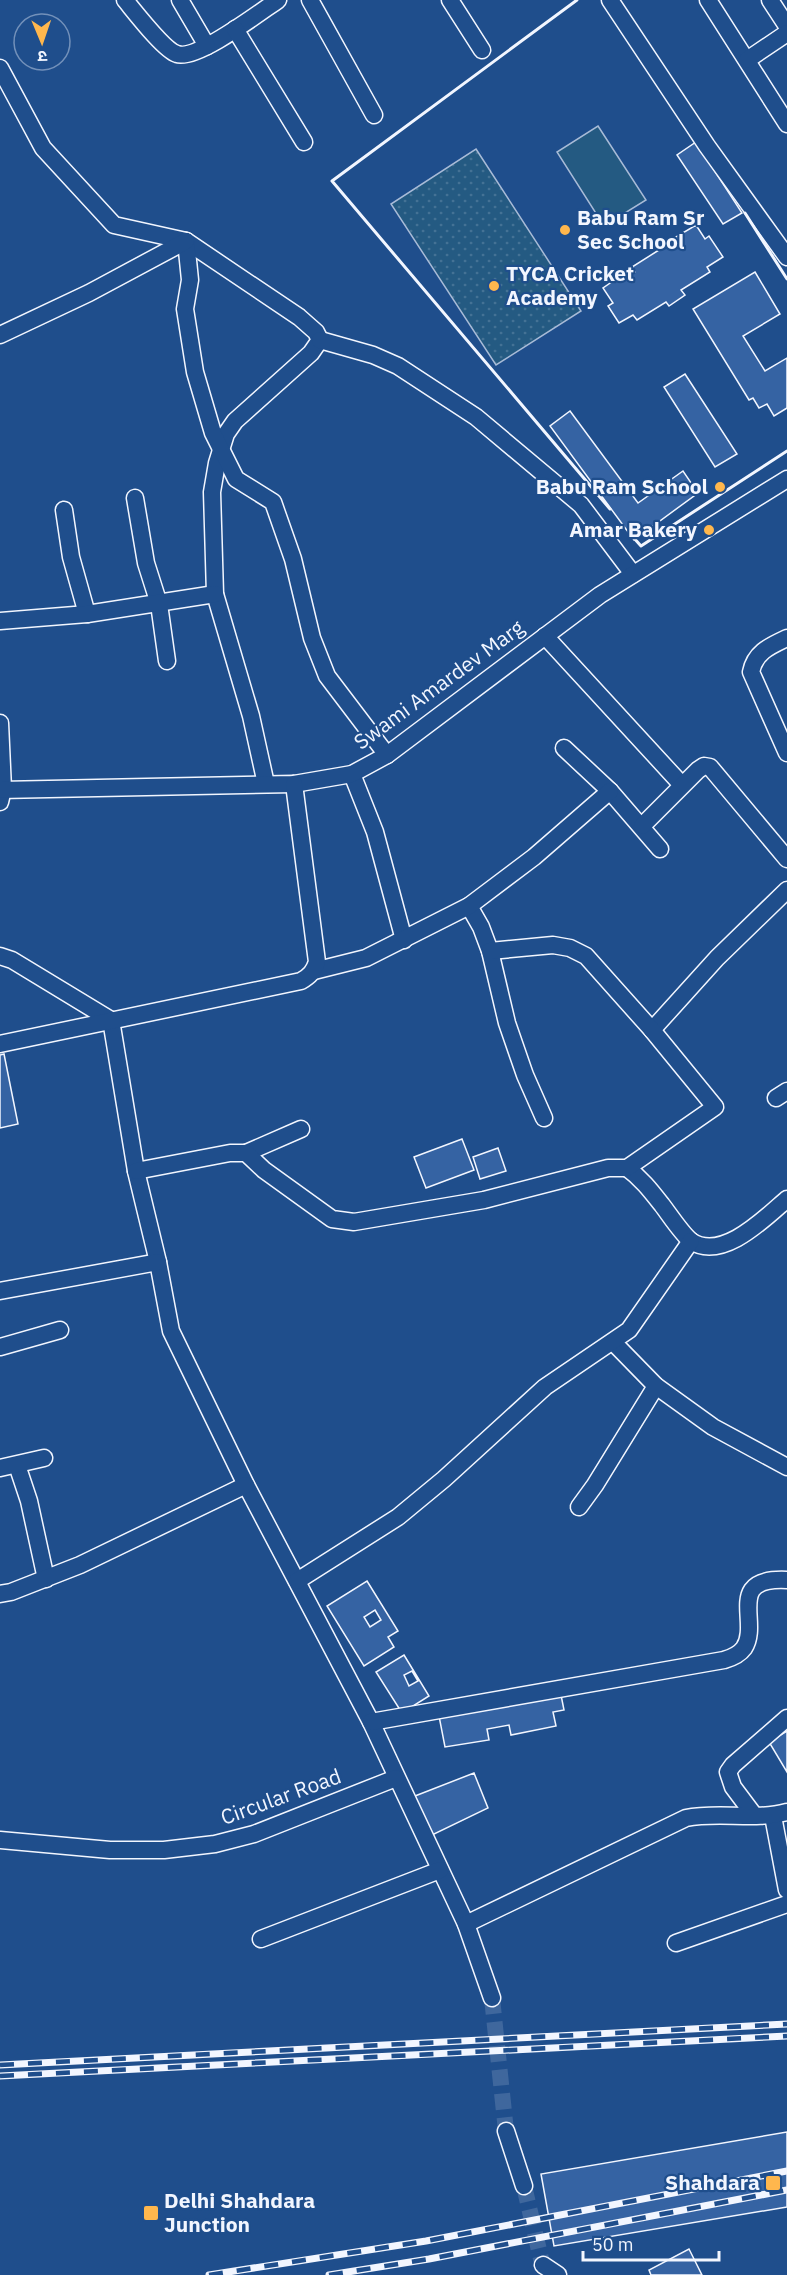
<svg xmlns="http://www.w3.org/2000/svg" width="787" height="2275" font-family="'IBM Plex Sans','Noto Sans Devanagari',sans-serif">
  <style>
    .grass { fill: url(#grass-dots); stroke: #a8bbd7; stroke-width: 1.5 }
    .pitch { fill: #245a82; stroke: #a8bbd7; stroke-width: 1.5 }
    .building { fill: #3563a3; stroke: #f2f6ff; stroke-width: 1.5; fill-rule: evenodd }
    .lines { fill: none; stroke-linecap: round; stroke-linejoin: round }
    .minor-tunnel { stroke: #3f679d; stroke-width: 16; stroke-dasharray: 16 8; stroke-linecap: butt }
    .minor-casing { stroke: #f2f6ff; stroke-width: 19 }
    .minor { stroke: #1f4e8c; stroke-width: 16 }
    .rail-casing { stroke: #f2f6ff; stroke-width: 7 }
    .rail { stroke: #1f4e8c; stroke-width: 4.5; stroke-dasharray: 14; stroke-linecap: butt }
    .wall { stroke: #f2f6ff; stroke-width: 3 }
    .poi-dot { fill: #ffb74d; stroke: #1f4e8c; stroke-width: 2 }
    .labels { text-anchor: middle; stroke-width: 4.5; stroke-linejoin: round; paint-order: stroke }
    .poi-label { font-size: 21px; font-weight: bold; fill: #f2f6ff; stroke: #1f4e8c; text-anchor: start }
    .street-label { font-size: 21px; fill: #f2f6ff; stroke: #1f4e8c }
  </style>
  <defs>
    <pattern id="grass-dots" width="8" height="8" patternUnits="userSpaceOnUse" patternTransform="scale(1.5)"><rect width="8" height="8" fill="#245a82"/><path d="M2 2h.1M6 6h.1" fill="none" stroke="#447295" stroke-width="1.8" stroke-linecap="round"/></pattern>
  </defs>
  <rect width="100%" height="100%" fill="#1f4e8c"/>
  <!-- grass -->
  <polygon class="grass" points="476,149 581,311 496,365 391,204"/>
  <!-- pitch -->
  <polygon class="pitch" points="598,126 646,200 604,226 557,152"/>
  <!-- building -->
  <g class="building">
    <polygon points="696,142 742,213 723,224 677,155"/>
    <polygon points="696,225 705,239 709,236 723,257 707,267 710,272 681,290 685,295 669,306 666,302 637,320 633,315 619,323 608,306 613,303 603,288 619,277 621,281 635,272 632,267 659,250 659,247 665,244 668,248 679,241 676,237"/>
    <polygon points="755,272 780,314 743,336 765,371 787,358 787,408 774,416 767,404 759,408 753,398 749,400 693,309"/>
    <polygon points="685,374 737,454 715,467 664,387"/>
    <polygon points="570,411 638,503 683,471 698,493 634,540 550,426"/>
    <polygon points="4,1054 18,1124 0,1128 0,1055"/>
    <polygon points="462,1139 474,1170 426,1188 414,1157"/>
    <polygon points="498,1148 506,1171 480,1179 473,1157"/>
    <path d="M367 1581 398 1631 388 1637 394 1647 364 1666 327 1606ZM375 1610 381 1620 370 1627 364 1617Z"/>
    <path d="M404 1655 429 1696 402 1713 376 1672ZM412 1671 418 1681 409 1686 404 1675Z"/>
    <polygon points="560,1690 564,1710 553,1712 556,1726 511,1735 509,1725 487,1729 489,1740 445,1747 439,1716"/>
    <polygon points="787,1731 787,1772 769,1742"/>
    <polygon points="474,1773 488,1808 430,1836 415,1796"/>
    <polygon points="787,2132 787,2207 554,2246 541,2174"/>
    <polygon points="689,2249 702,2275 651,2275 649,2270"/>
  </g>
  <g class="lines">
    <!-- minor-tunnel -->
    <g class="minor-tunnel">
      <polyline points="492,1998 506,2131"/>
      <polyline points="524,2186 542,2263"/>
    </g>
    <!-- minor casing -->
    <g class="minor-casing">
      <g id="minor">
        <path d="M125 0C135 12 164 50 177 54 196 61 260 12 278 0"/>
        <polyline points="180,0 207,46"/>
        <polyline points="310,0 374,115"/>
        <polyline points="450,0 482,50"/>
        <polyline points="610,0 707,146 787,257"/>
        <polyline points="708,0 787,124"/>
        <polyline points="770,0 787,26"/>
        <polyline points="235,29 304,142"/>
        <polyline points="747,60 787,33"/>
        <polyline points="0,68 43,148 114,225 186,241 299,317 316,332 320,340 311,353 235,421 226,434 217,463 212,492 215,594 251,716 266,784"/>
        <polyline points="186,241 190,280 185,309 195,372 213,433 236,479 273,502 293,559 312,638 327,676 387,755"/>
        <polyline points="0,335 89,293 186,241"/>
        <polyline points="320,340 373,355 398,366 476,417 581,505 633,574"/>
        <polyline points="135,498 146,563 159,604 167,661"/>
        <polyline points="64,510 71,557 87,614"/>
        <polyline points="0,621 87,614 215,594"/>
        <polyline points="545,636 682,785"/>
        <path d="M787 638C770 646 755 652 751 672L787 753"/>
        <polyline points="0,723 3,789 0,802"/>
        <polyline points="564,748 610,791 660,849"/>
        <polyline points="352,774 375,832 404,940"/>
        <polyline points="0,790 294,784 352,774 387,755 600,595 787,479"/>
        <polyline points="642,826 698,770 704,766 710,767 787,859"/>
        <polyline points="469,906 481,927 490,951 507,1023 525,1075 544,1118"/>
        <polyline points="0,956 12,960 111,1020 136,1171 158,1262 171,1331 246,1485 371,1722 466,1924 492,1998"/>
        <polyline points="314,971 366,958 469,906 534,857 610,791"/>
        <polyline points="652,1030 717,958 787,890"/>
        <path d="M0 1044 301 981C310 976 314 971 317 962L294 784"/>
        <polyline points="776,1098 787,1091"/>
        <polyline points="246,1153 301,1129"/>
        <path d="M627 1168C641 1178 651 1191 662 1205 669 1214 682 1234 691 1241 722 1262 765 1218 787 1199"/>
        <polyline points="136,1171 230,1153 246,1153 264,1170 332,1219 354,1222 484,1200 608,1168 627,1168 715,1107 652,1030 586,956 570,948 553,945 490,951"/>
        <polyline points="0,1291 158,1262"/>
        <polyline points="613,1342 656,1386 713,1427 787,1467"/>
        <polyline points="0,1347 60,1330"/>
        <polyline points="17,1465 29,1501 46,1579"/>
        <polyline points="0,1468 44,1458"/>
        <polyline points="579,1507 595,1485 656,1386"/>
        <polyline points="297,1581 398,1517 444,1479 545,1387 629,1330 691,1241"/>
        <polyline points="0,1594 11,1592 80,1565 246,1485"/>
        <path d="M371 1722 724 1660C731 1658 739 1655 744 1648 761 1622 724 1577 787 1580"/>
        <polyline points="754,1815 733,1787 728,1772 733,1765 787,1718"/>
        <polyline points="773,1816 787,1890"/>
        <polyline points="0,1840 110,1850 164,1850 215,1844 254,1834 396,1778"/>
        <path d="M466 1924 686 1818C719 1811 754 1821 787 1812"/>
        <polyline points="261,1939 440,1870"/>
        <polyline points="676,1943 787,1904"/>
        <polyline points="506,2131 524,2186"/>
        <polyline points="543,2265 558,2275"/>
      </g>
    </g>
    <!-- minor -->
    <use href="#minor" class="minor"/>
    <!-- rail casing -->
    <g class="rail-casing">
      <g id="rail">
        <polyline points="0,2065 787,2024"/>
        <polyline points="0,2076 787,2036"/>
        <polyline points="209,2275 426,2241 787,2171"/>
        <polyline points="329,2275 429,2259 787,2190"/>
      </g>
    </g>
    <!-- rail -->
    <use href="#rail" class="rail"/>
    <!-- wall -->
    <g class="wall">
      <polyline points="577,0 332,181 610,509"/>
      <polyline points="745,213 787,279"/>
      <polyline points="633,537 641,546 787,451"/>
    </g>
  </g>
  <!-- markers -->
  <g class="poi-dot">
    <circle cx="565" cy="230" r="6"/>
    <circle cx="494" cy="286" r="6"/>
    <circle cx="720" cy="487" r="6"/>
    <circle cx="709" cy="530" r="6"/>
    <rect x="765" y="2175" width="16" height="16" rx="3"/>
    <rect x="143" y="2205" width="16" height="16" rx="3"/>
  </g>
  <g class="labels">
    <!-- poi labels -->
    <g class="poi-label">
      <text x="577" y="225">Babu Ram Sr<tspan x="577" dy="24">Sec School</tspan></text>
      <text x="506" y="281">TYCA Cricket<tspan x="506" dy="24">Academy</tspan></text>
      <text x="708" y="494" text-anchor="end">Babu Ram School</text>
      <text x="697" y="537" text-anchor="end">Amar Bakery</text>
      <text x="760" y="2190" text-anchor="end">Shahdara</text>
      <text x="164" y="2208">Delhi Shahdara<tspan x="164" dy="24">Junction</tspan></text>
    </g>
    <!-- street labels -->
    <g class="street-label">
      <text transform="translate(439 685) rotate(-36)" y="7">Swami Amardev Marg</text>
      <text transform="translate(281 1797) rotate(-20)" y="7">Circular Road</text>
    </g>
  </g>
  <!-- north arrow -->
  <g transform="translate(42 42) rotate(178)"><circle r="28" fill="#1f4e8c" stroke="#7391ba" stroke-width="1.5"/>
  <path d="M0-4.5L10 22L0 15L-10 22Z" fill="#ffb74d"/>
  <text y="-9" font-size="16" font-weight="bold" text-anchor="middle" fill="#f2f6ff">उ</text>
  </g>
  <!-- scale -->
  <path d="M583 2251v9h136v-9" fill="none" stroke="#f2f6ff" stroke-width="3"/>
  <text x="592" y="2251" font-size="18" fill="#f2f6ff" stroke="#1f4e8c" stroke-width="4.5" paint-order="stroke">50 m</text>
</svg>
